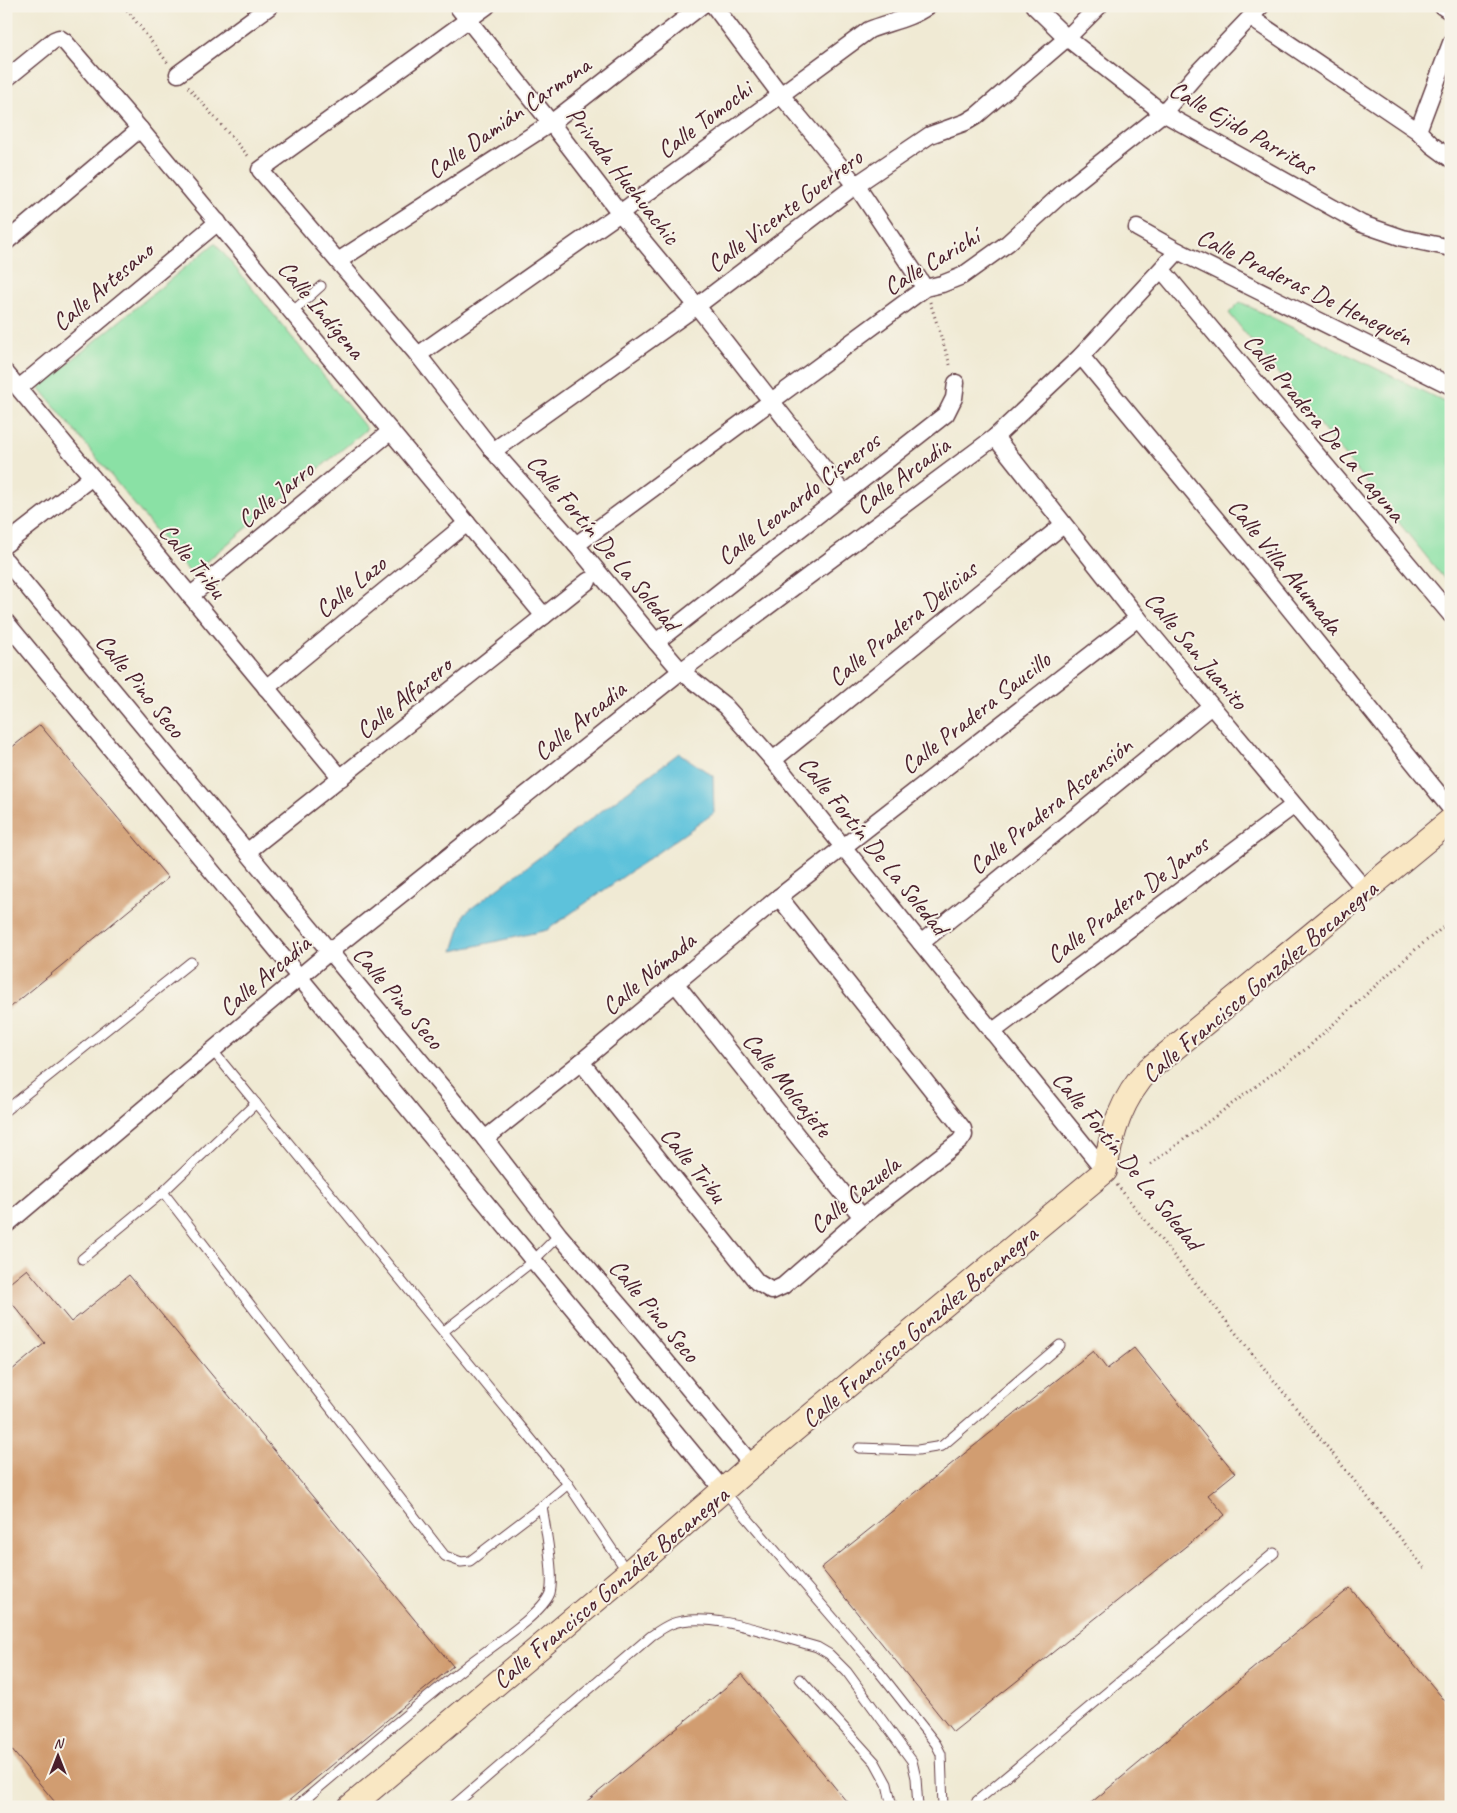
<svg xmlns="http://www.w3.org/2000/svg" width="1457" height="1813" font-family="Caveat,sans-serif">
  <style>
    .green { fill: #8ae1a5; stroke: #6a8068 }
    .water { fill: #5dc2db; stroke: #547083 }
    .building { fill: #d19d71 }
    .lines { fill: none; stroke-linecap: round; stroke-linejoin: round }
    .lane-casing { stroke: #633d44; stroke-width: 11 }
    .street-casing { stroke: #633d44; stroke-width: 19 }
    .secondary-casing { stroke: #633d44; stroke-width: 26 }
    .path { stroke: #633d44; stroke-width: 3; stroke-dasharray: 1 4; stroke-linecap: butt }
    .lane { stroke: #fff; stroke-width: 9 }
    .street { stroke: #fff; stroke-width: 16 }
    .secondary { stroke: #f9e7c3; stroke-width: 24 }
    .labels { text-anchor: middle; stroke-width: 4; stroke-linejoin: round; paint-order: stroke }
    .street-label { font-size: 25px; fill: #4a1f2b; stroke: #f7f3e8 }
  </style>
  <rect width="100%" height="100%" fill="#f7f3e8"/>
  <filter id="ink" filterUnits="userSpaceOnUse"><feTurbulence type="fractalNoise" baseFrequency=".02" numOctaves="2"/><feDisplacementMap in="SourceGraphic" scale="10" xChannelSelector="R" yChannelSelector="G"/><feConvolveMatrix kernelMatrix="1 2 1 2 8 2 1 2 1" color-interpolation-filters="sRGB"/></filter>
  <filter id="wash" filterUnits="userSpaceOnUse"><feTurbulence type="fractalNoise" baseFrequency=".0096" numOctaves="4" result="noise"/><feDisplacementMap in="SourceGraphic" scale="20" xChannelSelector="R" yChannelSelector="G"/><feGaussianBlur stdDeviation="1.12" result="paint"/><feColorMatrix in="noise" values="0 0 0 0 0 0 0 0 0 0 0 0 0 0 0 0 0 1.4 0 .05"/><feComposite in="paint" operator="in"/></filter>
  <g filter="url(#wash)">
    <rect width="100%" height="100%" fill="#f0ead4"/>
    <!-- green -->
    <g class="green">
      <polygon points="215,243 367,429 191,574 39,387"/>
      <polygon points="1240,302 1451,405 1451,587 1229,313"/>
    </g>
    <!-- water -->
    <polygon class="water" points="679,753 713,776 714,813 547,930 453,951 465,913"/>
    <g id="blocks">
      <!-- building -->
      <g class="building">
        <polygon points="40,725 168,878 6,1011 6,752"/>
        <polygon points="27,1269 71,1322 129,1275 453,1666 281,1807 59,1807 6,1743 6,1375 45,1343 6,1296 6,1286"/>
        <polygon points="1134,1348 1235,1473 1208,1495 1225,1515 953,1732 821,1568 1093,1351 1107,1369"/>
        <polygon points="1350,1588 1451,1708 1451,1805 1448,1807 1086,1807"/>
        <polygon points="742,1674 851,1807 580,1807"/>
      </g>
    </g>
  </g>
  <g filter="url(#ink)">
    <use href="#blocks" fill-opacity="0" stroke="#633d44" stroke-width="1"/>
    <g class="lines">
      <!-- lane casing -->
      <g class="lane-casing">
        <g id="lane">
          <polyline points="292,312 321,286"/>
          <polyline points="213,1051 568,1484 628,1573"/>
          <polyline points="256,1103 163,1192 445,1556 461,1562 470,1561 542,1506 568,1484"/>
          <polyline points="6,1110 191,962"/>
          <polyline points="82,1259 163,1192"/>
          <polyline points="444,1331 533,1261 559,1235"/>
          <polyline points="859,1448 918,1450 942,1446 1060,1345"/>
          <polyline points="723,1490 872,1663 936,1744 941,1754 943,1807"/>
          <polyline points="800,1679 875,1762 887,1784 892,1807"/>
          <path d="M296 1807C352 1760 408 1712 465 1667 486 1650 542 1615 550 1593 555 1575 545 1526 542 1506"/>
          <path d="M452 1807 651 1636C657 1632 664 1627 671 1624 708 1609 779 1637 817 1647L829 1654 847 1672 912 1761 916 1778 918 1807"/>
          <polyline points="975,1807 977,1801 1274,1553"/>
        </g>
      </g>
      <!-- street casing -->
      <g class="street-casing">
        <g id="street">
          <polyline points="457,6 551,123 620,213 697,306 843,493"/>
          <polyline points="487,6 260,170 418,355 493,451 576,545 656,642 681,671 725,706 773,760 1105,1171"/>
          <polyline points="714,6 780,94 856,185 925,288"/>
          <polyline points="1034,6 1067,38 1163,113 1362,224 1403,238 1451,248"/>
          <polyline points="1442,6 1451,12"/>
          <polyline points="1251,18 1418,131 1432,145 1451,159"/>
          <polyline points="178,74 270,6"/>
          <polyline points="6,79 54,40 59,38 65,42 140,129 544,616"/>
          <polyline points="1418,131 1451,43"/>
          <polyline points="1137,228 1178,251 1451,386"/>
          <polyline points="6,242 140,129"/>
          <polyline points="338,261 551,123 701,6"/>
          <polyline points="1162,270 1451,615"/>
          <path d="M418 355 620 213 869 30C889 22 910 19 928 6"/>
          <polyline points="1081,356 1263,576 1451,809"/>
          <polyline points="6,373 341,778"/>
          <polyline points="19,388 218,222"/>
          <polyline points="995,437 1138,618 1366,891"/>
          <polyline points="493,451 697,306 856,185 930,135 966,122 976,116 1067,38 1099,6"/>
          <polyline points="6,544 92,477"/>
          <polyline points="576,545 925,288 942,284 962,276 1008,243 1066,190 1163,113 1200,70 1261,6"/>
          <polyline points="6,561 485,1139 559,1235 631,1319 752,1465"/>
          <polyline points="190,596 391,431"/>
          <polyline points="6,622 723,1490"/>
          <polyline points="656,642 946,414 954,398 956,383"/>
          <polyline points="266,688 467,523"/>
          <polyline points="773,760 1063,525"/>
          <polyline points="248,851 588,581"/>
          <polyline points="921,943 1211,706"/>
          <polyline points="675,983 862,1217"/>
          <polyline points="992,1032 1293,806"/>
          <polyline points="581,1062 757,1282 772,1291 783,1286 862,1217 960,1141 964,1135 963,1129 779,897"/>
          <polyline points="485,1139 581,1062 779,897 1138,618"/>
          <polyline points="6,1225 329,952 681,671 995,437 1081,356 1178,251"/>
        </g>
      </g>
      <!-- secondary casing -->
      <g class="secondary-casing">
        <path id="secondary" d="M350 1807 628 1573 752 1465 1105 1171C1111 1132 1122 1098 1149 1069L1451 820"/>
      </g>
      <!-- path -->
      <g class="path">
        <polyline points="124,6 168,63"/>
        <polyline points="188,87 250,158"/>
        <polyline points="930,302 951,368"/>
        <polyline points="1151,1164 1306,1049 1416,949 1451,921"/>
        <polyline points="1117,1185 1426,1570"/>
      </g>
      <!-- lane -->
      <use href="#lane" class="lane"/>
      <!-- street -->
      <use href="#street" class="street"/>
      <!-- secondary -->
      <use href="#secondary" class="secondary"/>
    </g>
  </g>
  <g class="labels">
    <!-- street labels -->
    <g class="street-label">
      <text transform="translate(508 117) rotate(-35)" y="9">Calle Damián Carmona</text>
      <text transform="translate(704 119) rotate(-37)" y="9">Calle Tomochi</text>
      <text transform="translate(1243 127) rotate(30)" y="9">Calle Ejido Parritas</text>
      <text transform="translate(624 175) rotate(52)" y="9">Privada Huehuachic</text>
      <text transform="translate(784 210) rotate(-37)" y="9">Calle Vicente Guerrero</text>
      <text transform="translate(931 261) rotate(-31)" y="9">Calle Carichí</text>
      <text transform="translate(102 286) rotate(-40)" y="9">Calle Artesano</text>
      <text transform="translate(1305 286) rotate(26)" y="9">Calle Praderas De Henequén</text>
      <text transform="translate(322 309) rotate(50)" y="9">Calle Indígena</text>
      <text transform="translate(1325 427) rotate(50)" y="9">Calle Pradera De La Laguna</text>
      <text transform="translate(902 475) rotate(-37)" y="9">Calle Arcadia</text>
      <text transform="translate(275 494) rotate(-39)" y="9">Calle Jarro</text>
      <text transform="translate(798 498) rotate(-38)" y="9">Calle Leonardo Cisneros</text>
      <text transform="translate(604 542) rotate(50)" y="9">Calle Fortín De La Soledad</text>
      <text transform="translate(193 560) rotate(50)" y="9">Calle Tribu</text>
      <text transform="translate(1286 566) rotate(51)" y="9">Calle Villa Ahumada</text>
      <text transform="translate(350 586) rotate(-39)" y="9">Calle Lazo</text>
      <text transform="translate(902 623) rotate(-39)" y="9">Calle Pradera Delicias</text>
      <text transform="translate(1197 650) rotate(50)" y="9">Calle San Juanito</text>
      <text transform="translate(141 685) rotate(51)" y="9">Calle Pino Seco</text>
      <text transform="translate(403 697) rotate(-39)" y="9">Calle Alfarero</text>
      <text transform="translate(975 712) rotate(-38)" y="9">Calle Pradera Saucillo</text>
      <text transform="translate(579 720) rotate(-39)" y="9">Calle Arcadia</text>
      <text transform="translate(1050 805) rotate(-39)" y="9">Calle Pradera Ascensión</text>
      <text transform="translate(874 845) rotate(51)" y="9">Calle Fortín De La Soledad</text>
      <text transform="translate(1127 899) rotate(-37)" y="9">Calle Pradera De Janos</text>
      <text transform="translate(648 973) rotate(-40)" y="9">Calle Nómada</text>
      <text transform="translate(264 975) rotate(-40)" y="9">Calle Arcadia</text>
      <text transform="translate(1259 981) rotate(-40)" y="9">Calle Francisco González Bocanegra</text>
      <text transform="translate(399 997) rotate(50)" y="9">Calle Pino Seco</text>
      <text transform="translate(788 1084) rotate(51)" y="9">Calle Molcajete</text>
      <text transform="translate(1128 1160) rotate(51)" y="9">Calle Fortín De La Soledad</text>
      <text transform="translate(694 1164) rotate(51)" y="9">Calle Tribu</text>
      <text transform="translate(854 1194) rotate(-39)" y="9">Calle Cazuela</text>
      <text transform="translate(655 1310) rotate(50)" y="9">Calle Pino Seco</text>
      <text transform="translate(919 1326) rotate(-40)" y="9">Calle Francisco González Bocanegra</text>
      <text transform="translate(610 1587) rotate(-40)" y="9">Calle Francisco González Bocanegra</text>
    </g>
  </g>
  <!-- margin -->
  <rect width="1457" height="1813" fill="none" stroke="#f7f3e8" stroke-width="25"/>
  <!-- north arrow -->
  <g transform="translate(58 1756)" stroke="#f7f3e8" stroke-width="4" paint-order="stroke">
  <path d="M0-4L9 19L0 12L-9 19Z" fill="#4a1f2b"/>
  <text y="-8" font-size="14" font-weight="bold" text-anchor="middle" fill="#4a1f2b">N</text>
  </g>
</svg>
